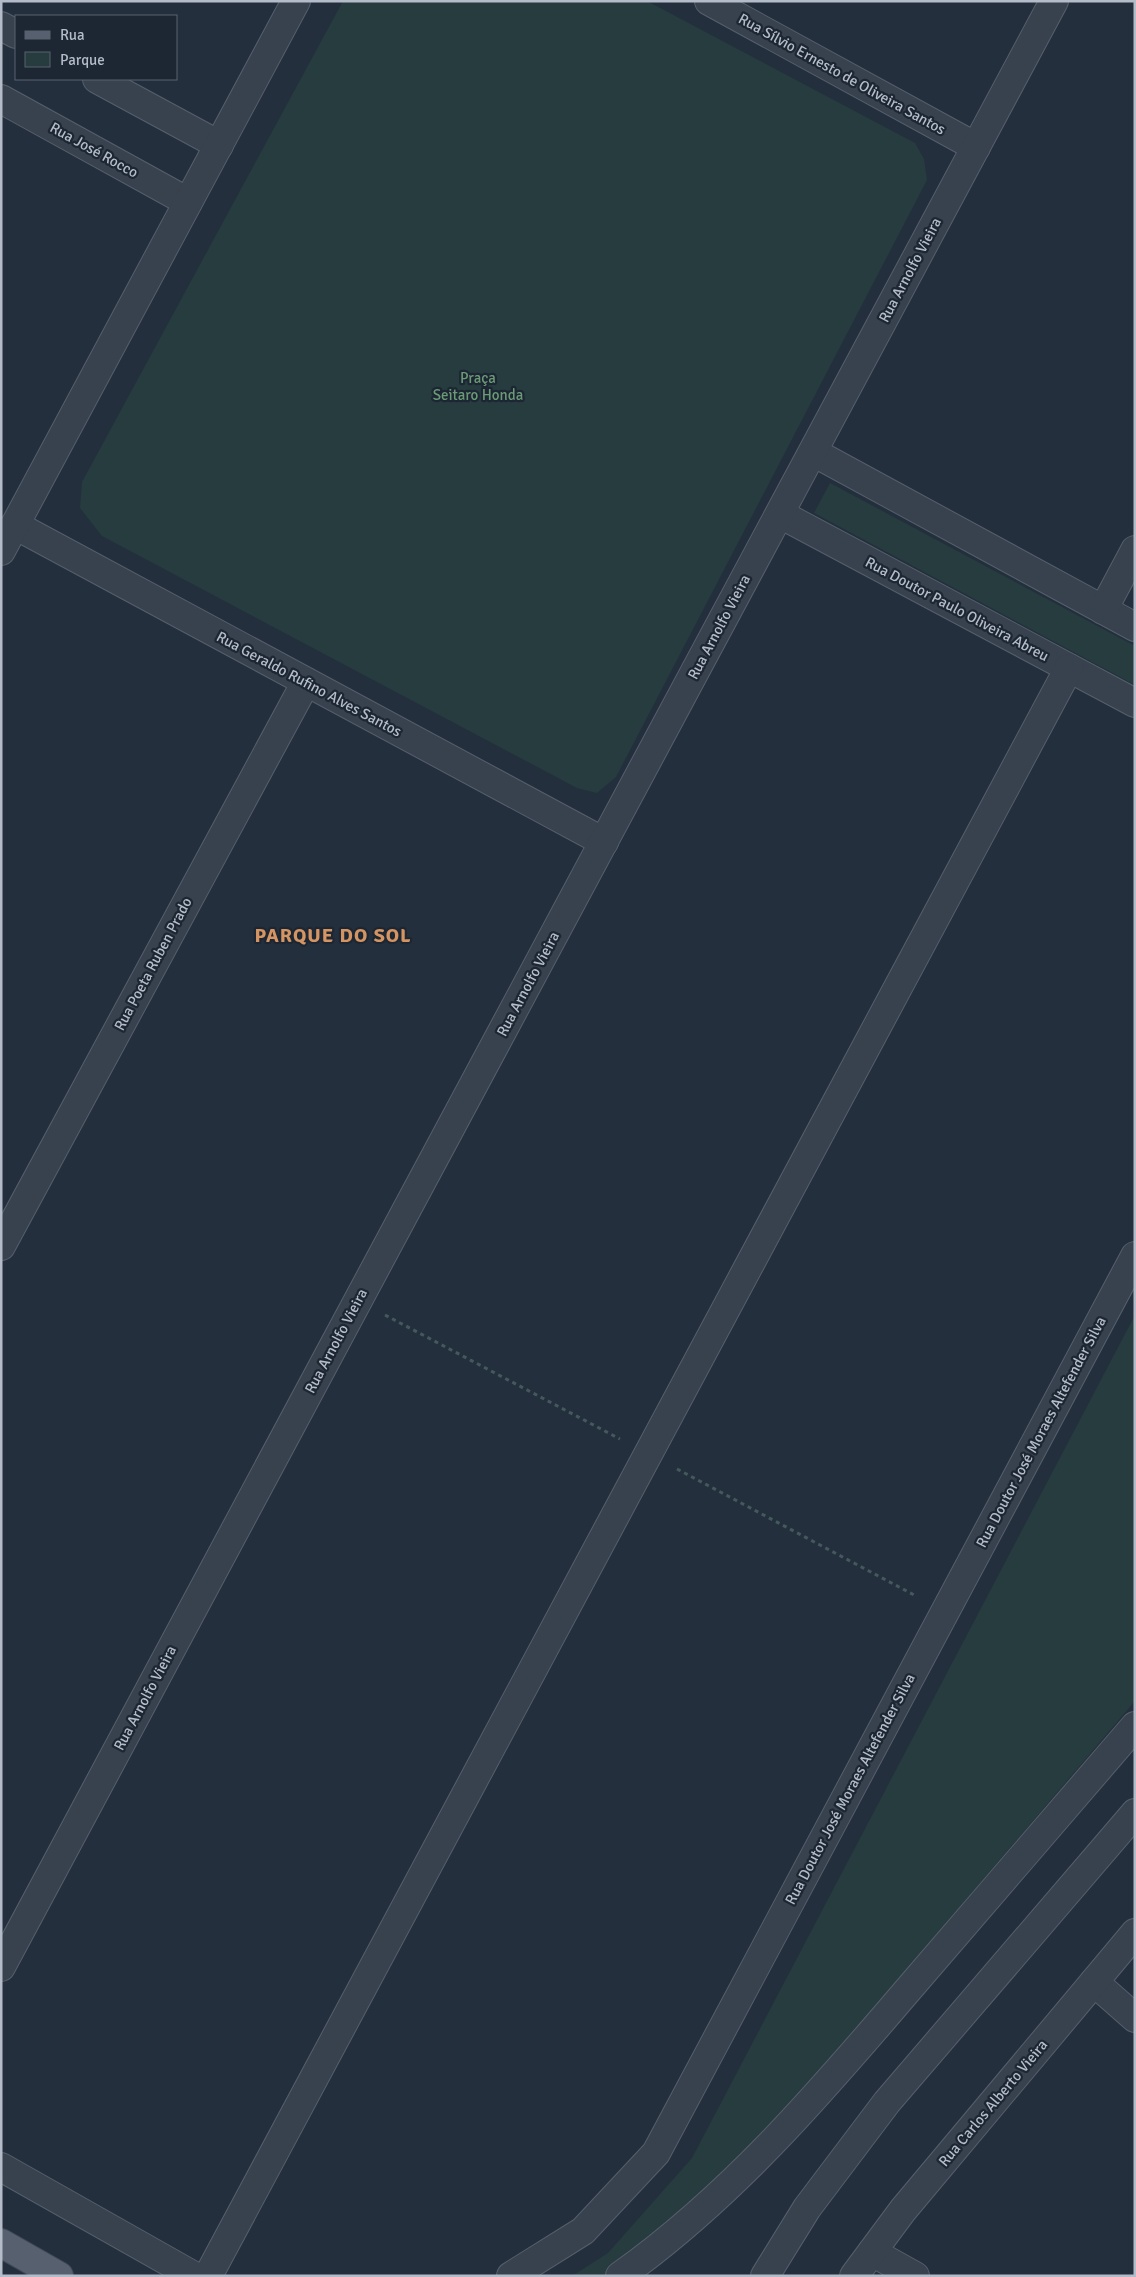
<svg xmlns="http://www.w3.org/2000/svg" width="1136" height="2277" font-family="Signika,sans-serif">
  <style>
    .green { fill: #263c3f }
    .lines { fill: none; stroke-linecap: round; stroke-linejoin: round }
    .minor-casing { stroke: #565f6c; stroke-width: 30 }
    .major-casing { stroke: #414a57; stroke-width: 30 }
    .path { stroke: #44595c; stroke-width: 3; stroke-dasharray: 4 4; stroke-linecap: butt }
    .minor { stroke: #38414e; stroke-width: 28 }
    .major { stroke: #56606e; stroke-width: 28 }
    .labels { text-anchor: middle; stroke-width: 4.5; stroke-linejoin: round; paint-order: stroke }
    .street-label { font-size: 15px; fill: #b4bcc9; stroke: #1d2633 }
    .park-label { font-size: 15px; fill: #6b9a76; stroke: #1d2633 }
    .district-label { font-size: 20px; font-weight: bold; letter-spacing: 1px; fill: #d59563; stroke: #1d2633 }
  </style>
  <rect width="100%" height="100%" fill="#242f3e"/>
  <!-- green -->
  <g class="green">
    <polygon points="343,1 647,1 915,143 924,159 927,180 616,777 597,793 577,788 102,536 80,508 82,482"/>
    <polygon points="830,483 1135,646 1135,685 814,513"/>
    <polygon points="1135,1315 1135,1701 769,2131 713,2188 618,2267 604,2276 572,2276 608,2253 692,2158"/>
  </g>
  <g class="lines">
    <!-- minor casing -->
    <g class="minor-casing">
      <g id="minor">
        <polyline points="709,1 976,147"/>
        <polyline points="1,26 16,34"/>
        <polyline points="97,79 219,145"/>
        <polyline points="1,99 188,202"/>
        <polyline points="813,452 1135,627"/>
        <polyline points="780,514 1135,703"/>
        <polyline points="15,525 604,842"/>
        <polyline points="1,551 296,1"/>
        <polyline points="1103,610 1135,550"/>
        <polyline points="1,1246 306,682"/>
        <polyline points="1,1967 1054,1"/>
        <polyline points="1094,1982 1135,2018"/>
        <polyline points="1,2167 194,2276"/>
        <polyline points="872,2252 915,2276"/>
        <polyline points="208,2276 1069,668"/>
        <polyline points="511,2276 583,2231 656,2153 1135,1256"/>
        <path d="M620 2276C731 2197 820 2093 907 1991 983 1903 1059 1814 1135 1726"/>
        <polyline points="765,2276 807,2208 887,2102 1135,1813"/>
        <polyline points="854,2276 903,2210 1135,1933"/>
      </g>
    </g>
    <!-- major casing -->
    <g class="major-casing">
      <polyline id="major" points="1,2243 59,2276"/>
    </g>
    <!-- path -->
    <g class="path">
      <polyline points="385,1315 620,1439"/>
      <polyline points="677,1469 916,1596"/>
    </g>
    <!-- minor -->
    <use href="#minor" class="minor"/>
    <!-- major -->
    <use href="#major" class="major"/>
  </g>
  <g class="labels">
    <!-- street labels -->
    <g class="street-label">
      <text transform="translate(842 74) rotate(29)" y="5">Rua Sílvio Ernesto de Oliveira Santos</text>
      <text transform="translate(94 150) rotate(29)" y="5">Rua José Rocco</text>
      <text transform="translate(910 270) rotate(-62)" y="5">Rua Arnolfo Vieira</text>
      <text transform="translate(957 609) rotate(28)" y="5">Rua Doutor Paulo Oliveira Abreu</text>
      <text transform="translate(719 627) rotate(-62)" y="5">Rua Arnolfo Vieira</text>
      <text transform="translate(309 684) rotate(28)" y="5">Rua Geraldo Rufino Alves Santos</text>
      <text transform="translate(153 964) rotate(-62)" y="5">Rua Poeta Ruben Prado</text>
      <text transform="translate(528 984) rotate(-62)" y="5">Rua Arnolfo Vieira</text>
      <text transform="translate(336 1341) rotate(-62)" y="5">Rua Arnolfo Vieira</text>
      <text transform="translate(1041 1432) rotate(-62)" y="5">Rua Doutor José Moraes Altefender Silva</text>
      <text transform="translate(145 1698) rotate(-62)" y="5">Rua Arnolfo Vieira</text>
      <text transform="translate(850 1789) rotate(-62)" y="5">Rua Doutor José Moraes Altefender Silva</text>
      <text transform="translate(993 2103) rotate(-50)" y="5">Rua Carlos Alberto Vieira</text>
    </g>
    <!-- park labels -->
    <g class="park-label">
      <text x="478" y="383">Praça<tspan x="478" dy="17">Seitaro Honda</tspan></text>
    </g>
    <!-- district labels -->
    <g class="district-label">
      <text x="333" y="942">PARQUE DO SOL</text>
    </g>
  </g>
  <!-- border -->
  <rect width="1136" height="2277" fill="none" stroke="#b4bcc9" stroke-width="5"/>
  <!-- legend -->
  <rect x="15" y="15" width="162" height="65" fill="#1d2633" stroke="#59626f"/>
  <rect x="25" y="31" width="25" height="8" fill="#56606e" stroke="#59626f"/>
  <text x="60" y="40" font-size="15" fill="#b4bcc9">Rua</text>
  <rect x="25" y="52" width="25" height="15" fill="#263c3f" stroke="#59626f"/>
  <text x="60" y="65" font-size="15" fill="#b4bcc9">Parque</text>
</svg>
